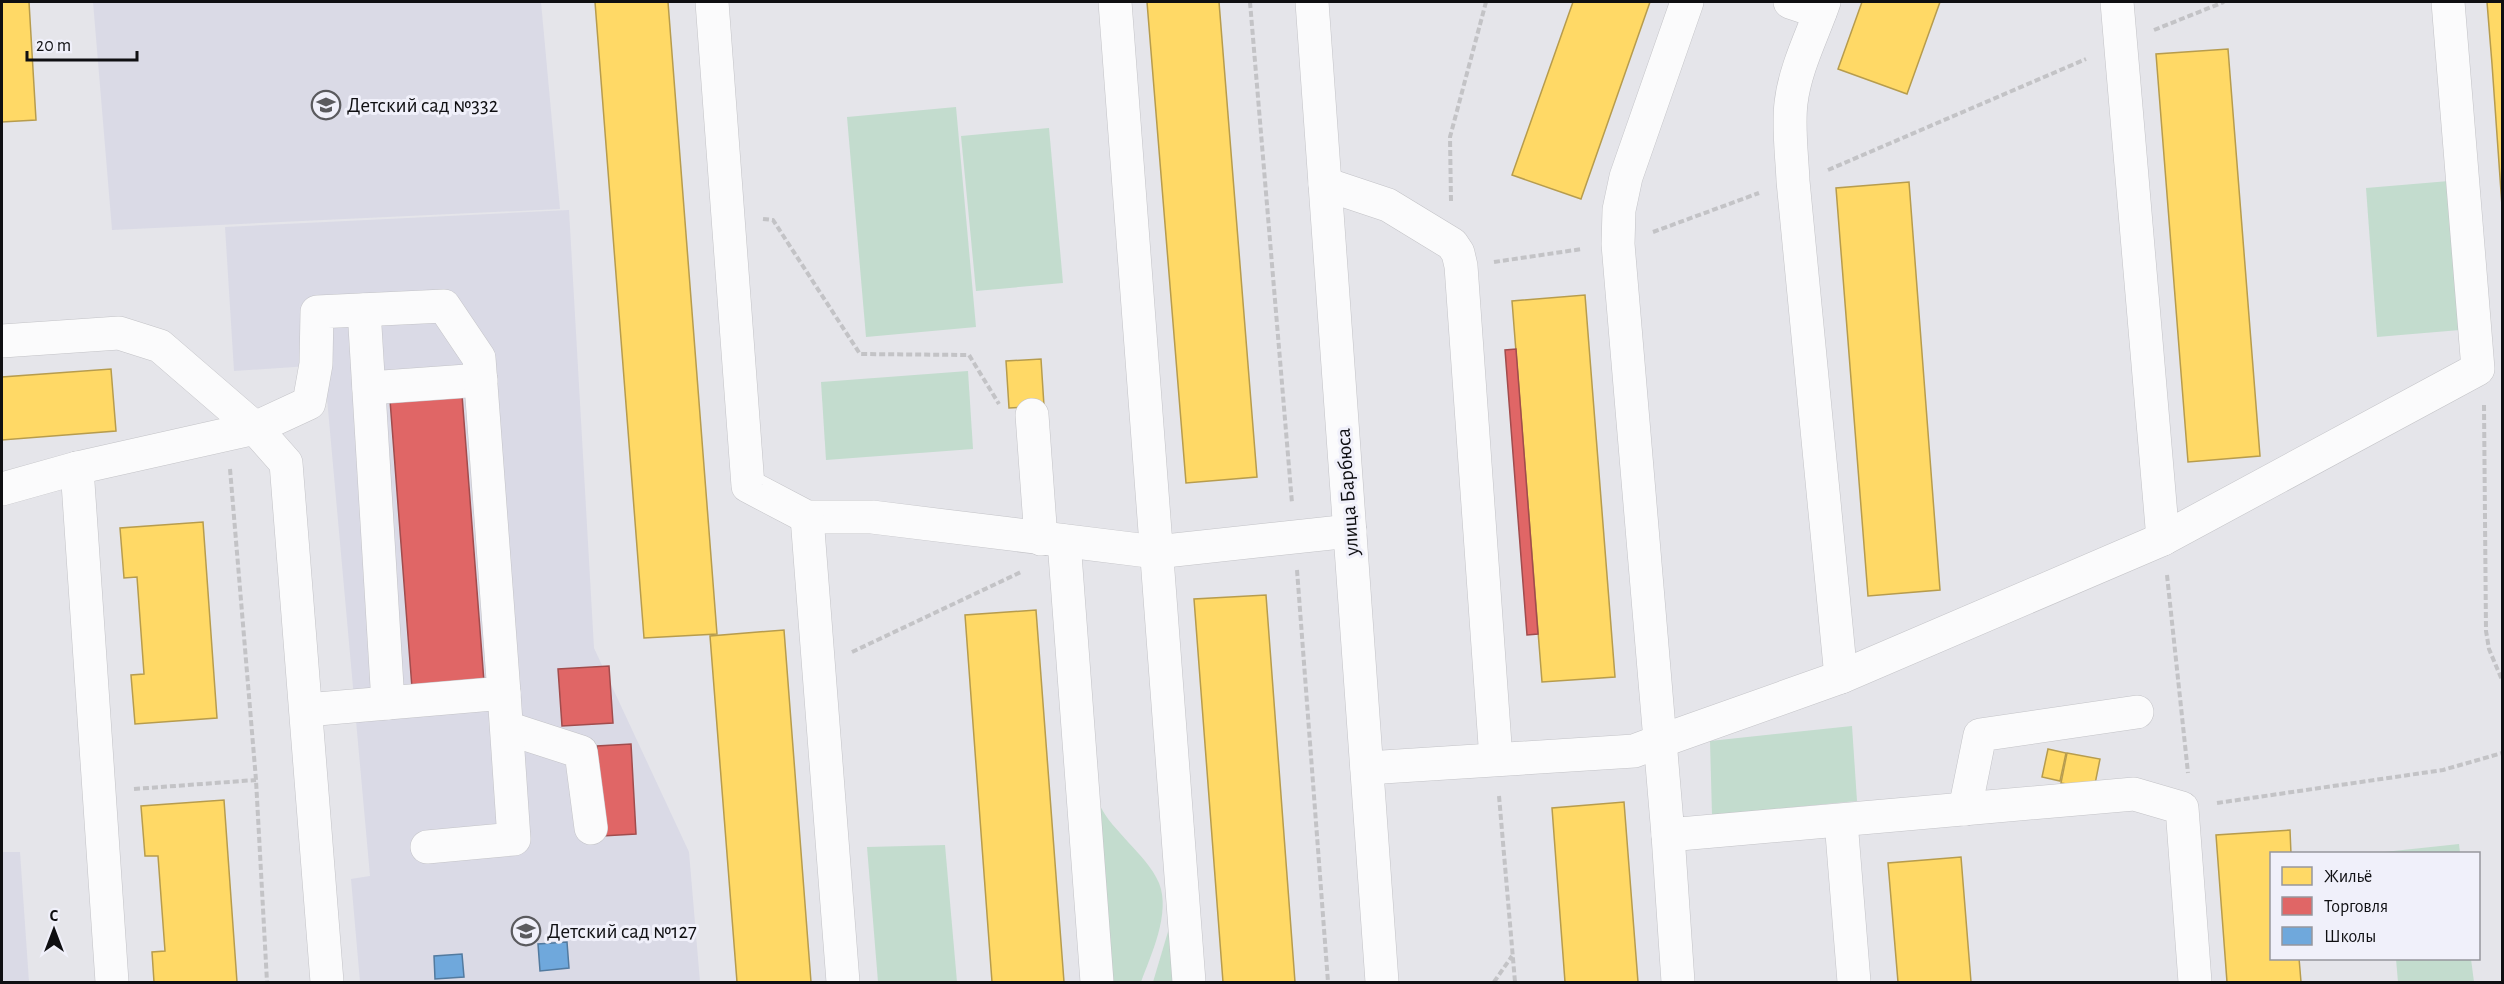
<svg xmlns="http://www.w3.org/2000/svg" width="2504" height="984" font-family="'Alegreya Sans',sans-serif">
  <style>
    .built { fill: #dadae6 }
    .green { fill: #c3dcce }
    .homes { fill: #ffd966; stroke: #b79c4d; stroke-width: 1.5 }
    .shops { fill: #e06666; stroke: #a14c4d; stroke-width: 1.5 }
    .schools { fill: #6fa8dc; stroke: #527a9f; stroke-width: 1.5 }
    .lines { fill: none; stroke-linecap: round; stroke-linejoin: round }
    .minor-casing { stroke: #c3c3c7; stroke-width: 34 }
    .path { stroke: #c3c3c6; stroke-width: 4; stroke-dasharray: 6 3; stroke-linecap: butt }
    .minor { stroke: #fbfbfc; stroke-width: 33 }
    .labels { text-anchor: middle; stroke-width: 6; stroke-linejoin: round; paint-order: stroke }
    .poi-label { font-size: 21px; fill: #0f0f12; stroke: #f0f0fa; text-anchor: start }
    .street-label { font-size: 21px; fill: #0f0f12; stroke: #f0f0fa }
  </style>
  <rect width="100%" height="100%" fill="#e5e5ea"/>
  <!-- built -->
  <g class="built">
    <polygon points="93,2 541,2 560,209 112,230"/>
    <polygon points="569,210 594,648 689,852 700,982 360,982 351,879 370,876 324,365 234,371 225,227"/>
    <polygon points="2,852 20,852 29,982 2,982"/>
  </g>
  <!-- green -->
  <g class="green">
    <polygon points="956,107 976,327 866,337 847,117"/>
    <polygon points="1049,128 1063,283 976,291 961,136"/>
    <polygon points="2449,181 2460,330 2377,337 2366,188"/>
    <polygon points="968,371 973,449 826,460 821,382"/>
    <polygon points="1852,726 1857,801 1712,815 1710,741"/>
    <path d="M1094 793C1106 820 1110 821 1128 842 1139 854 1152 867 1159 883 1171 913 1151 955 1141 982H1108Z"/>
    <polygon points="2459,844 2460,853 2384,853 2384,852"/>
    <polygon points="945,845 957,982 878,982 867,847"/>
    <polygon points="1170,925 1179,982 1153,982"/>
    <polygon points="2396,959 2471,959 2474,982 2398,982"/>
  </g>
  <!-- homes -->
  <g class="homes">
    <polygon points="2,2 29,2 36,120 2,122"/>
    <polygon points="595,2 668,2 717,634 644,638"/>
    <polygon points="1147,2 1219,2 1257,477 1186,483"/>
    <polygon points="1573,2 1650,2 1581,199 1512,175"/>
    <polygon points="1862,2 1940,2 1907,94 1838,69"/>
    <polygon points="2487,2 2502,2 2502,206 2492,64"/>
    <polygon points="2228,49 2260,456 2188,462 2156,54"/>
    <polygon points="1909,182 1940,590 1868,596 1836,188"/>
    <polygon points="1585,295 1615,677 1542,682 1512,301"/>
    <polygon points="1041,359 1044,406 1009,408 1006,361"/>
    <polygon points="111,369 116,431 2,440 2,377"/>
    <polygon points="203,522 217,718 135,724 131,675 144,674 137,577 124,578 120,528"/>
    <polygon points="1266,595 1295,982 1223,982 1194,599"/>
    <polygon points="1036,610 1064,982 992,982 965,615"/>
    <polygon points="784,630 811,982 737,982 710,636"/>
    <polygon points="2048,749 2066,753 2060,781 2042,777"/>
    <polygon points="2067,753 2100,759 2094,789 2061,783"/>
    <polygon points="224,800 237,982 154,982 152,952 165,951 158,856 145,856 141,806"/>
    <polygon points="1624,802 1638,982 1565,982 1552,808"/>
    <polygon points="2290,830 2291,854 2272,854 2272,958 2299,958 2301,982 2227,982 2216,835"/>
    <polygon points="1961,857 1971,982 1898,982 1888,863"/>
  </g>
  <!-- shops -->
  <g class="shops">
    <polygon points="1516,349 1538,634 1527,635 1505,350"/>
    <polygon points="462,395 484,682 412,688 390,400"/>
    <polygon points="609,666 613,723 562,726 558,669"/>
    <polygon points="631,744 636,834 602,836 597,746"/>
  </g>
  <!-- schools -->
  <g class="schools">
    <polygon points="567,942 569,968 540,971 538,944"/>
    <polygon points="462,954 464,977 435,979 434,956"/>
  </g>
  <g class="lines">
    <!-- minor casing -->
    <g class="minor-casing">
      <g id="minor">
        <polyline points="712,2 748,486 807,517 872,517 1156,552 1350,531"/>
        <polyline points="1115,2 1189,982"/>
        <polyline points="1312,2 1382,982"/>
        <polyline points="1687,2 1626,177 1619,210 1618,244 1668,835 2134,794 2182,808 2195,982"/>
        <polyline points="1790,2 1820,12"/>
        <path d="M1824 2C1813 34 1795 68 1791 103 1788 128 1792 156 1793 181L1841 677"/>
        <polyline points="2117,2 2163,539"/>
        <polyline points="1325,184 1388,205 1452,244 1458,253 1461,266 1496,759"/>
        <polyline points="364,310 388,703"/>
        <polyline points="2,341 119,333 160,346 255,428 286,463 327,982"/>
        <polyline points="369,388 481,380"/>
        <polyline points="1032,415 1041,539"/>
        <polyline points="77,468 112,982"/>
        <polyline points="2,489 77,468 255,428 309,403 316,364 317,312 444,306 479,358 504,693 306,710"/>
        <polyline points="807,517 843,982"/>
        <polyline points="1064,541 1097,982"/>
        <polyline points="507,728 581,752 591,828"/>
        <polyline points="1367,768 1634,751 1658,742 1841,677 2163,539 2478,369 2448,2"/>
        <polyline points="1965,809 1980,735 2137,712"/>
        <polyline points="1841,821 1854,982"/>
        <polyline points="1668,835 1678,982"/>
        <polyline points="427,847 514,839 504,693"/>
      </g>
    </g>
    <!-- path -->
    <g class="path">
      <polyline points="1250,2 1292,503"/>
      <polyline points="2154,30 2224,2"/>
      <polyline points="1828,170 2086,59"/>
      <polyline points="1451,201 1450,137 1486,2"/>
      <polyline points="763,219 773,220 860,354 969,355 999,404"/>
      <polyline points="1653,232 1759,193"/>
      <polyline points="1494,262 1582,249"/>
      <polyline points="2484,405 2486,631 2489,649 2502,680"/>
      <polyline points="230,469 256,780 267,982"/>
      <polyline points="1297,570 1328,982"/>
      <polyline points="2167,575 2188,773"/>
      <polyline points="852,652 1021,572"/>
      <polyline points="134,789 256,780"/>
      <polyline points="1499,796 1515,982"/>
      <polyline points="2217,803 2443,770 2502,753"/>
      <polyline points="1494,982 1512,956"/>
    </g>
    <!-- minor -->
    <use href="#minor" class="minor"/>
  </g>
  <!-- icons -->
  <defs>
    <g id="school-ring" transform="scale(1.5)"><circle r="9.5" fill="#f0f0fa" stroke="#5a5a5e" stroke-width="1.5"/><path d="M0-5L7-2L0 1L-7-2ZM-4 1L0 2.5L4 1V4Q0 6-4 4Z" fill="#5a5a5e"/></g>
  </defs>
  <g fill-rule="evenodd">
    <use href="#school-ring" x="326" y="105"/>
    <use href="#school-ring" x="526" y="931"/>
  </g>
  <g class="labels">
    <!-- poi labels -->
    <g class="poi-label">
      <text x="347" y="112">Детский сад №332</text>
      <text x="547" y="938">Детский сад №127</text>
    </g>
    <!-- street labels -->
    <g class="street-label">
      <text transform="translate(1347 492) rotate(-94)" y="7">улица Барбюса</text>
    </g>
  </g>
  <!-- border -->
  <rect width="2504" height="984" fill="none" stroke="#0f0f12" stroke-width="6"/>
  <!-- legend -->
  <rect x="2270" y="852" width="210" height="108" fill="#f0f0fa" stroke="#96969d" stroke-width="1.5"/>
  <rect x="2282" y="867" width="30" height="18" fill="#ffd966" stroke="#96969d" stroke-width="1.5"/>
  <text x="2324" y="882" font-size="18" fill="#0f0f12">Жильё</text>
  <rect x="2282" y="897" width="30" height="18" fill="#e06666" stroke="#96969d" stroke-width="1.5"/>
  <text x="2324" y="912" font-size="18" fill="#0f0f12">Торговля</text>
  <rect x="2282" y="927" width="30" height="18" fill="#6fa8dc" stroke="#96969d" stroke-width="1.5"/>
  <text x="2324" y="942" font-size="18" fill="#0f0f12">Школы</text>
  <!-- north arrow -->
  <g transform="translate(54 930)" stroke="#f0f0fa" stroke-width="4.5" paint-order="stroke">
  <path d="M0-4.5L10 22L0 15L-10 22Z" fill="#0f0f12"/>
  <text y="-9" font-size="16" font-weight="bold" text-anchor="middle" fill="#0f0f12">С</text>
  </g>
  <!-- scale -->
  <path d="M27 51v9h110v-9" fill="none" stroke="#0f0f12" stroke-width="3"/>
  <text x="36" y="51" font-size="18" fill="#0f0f12" stroke="#f0f0fa" stroke-width="4.5" paint-order="stroke">20 m</text>
</svg>
